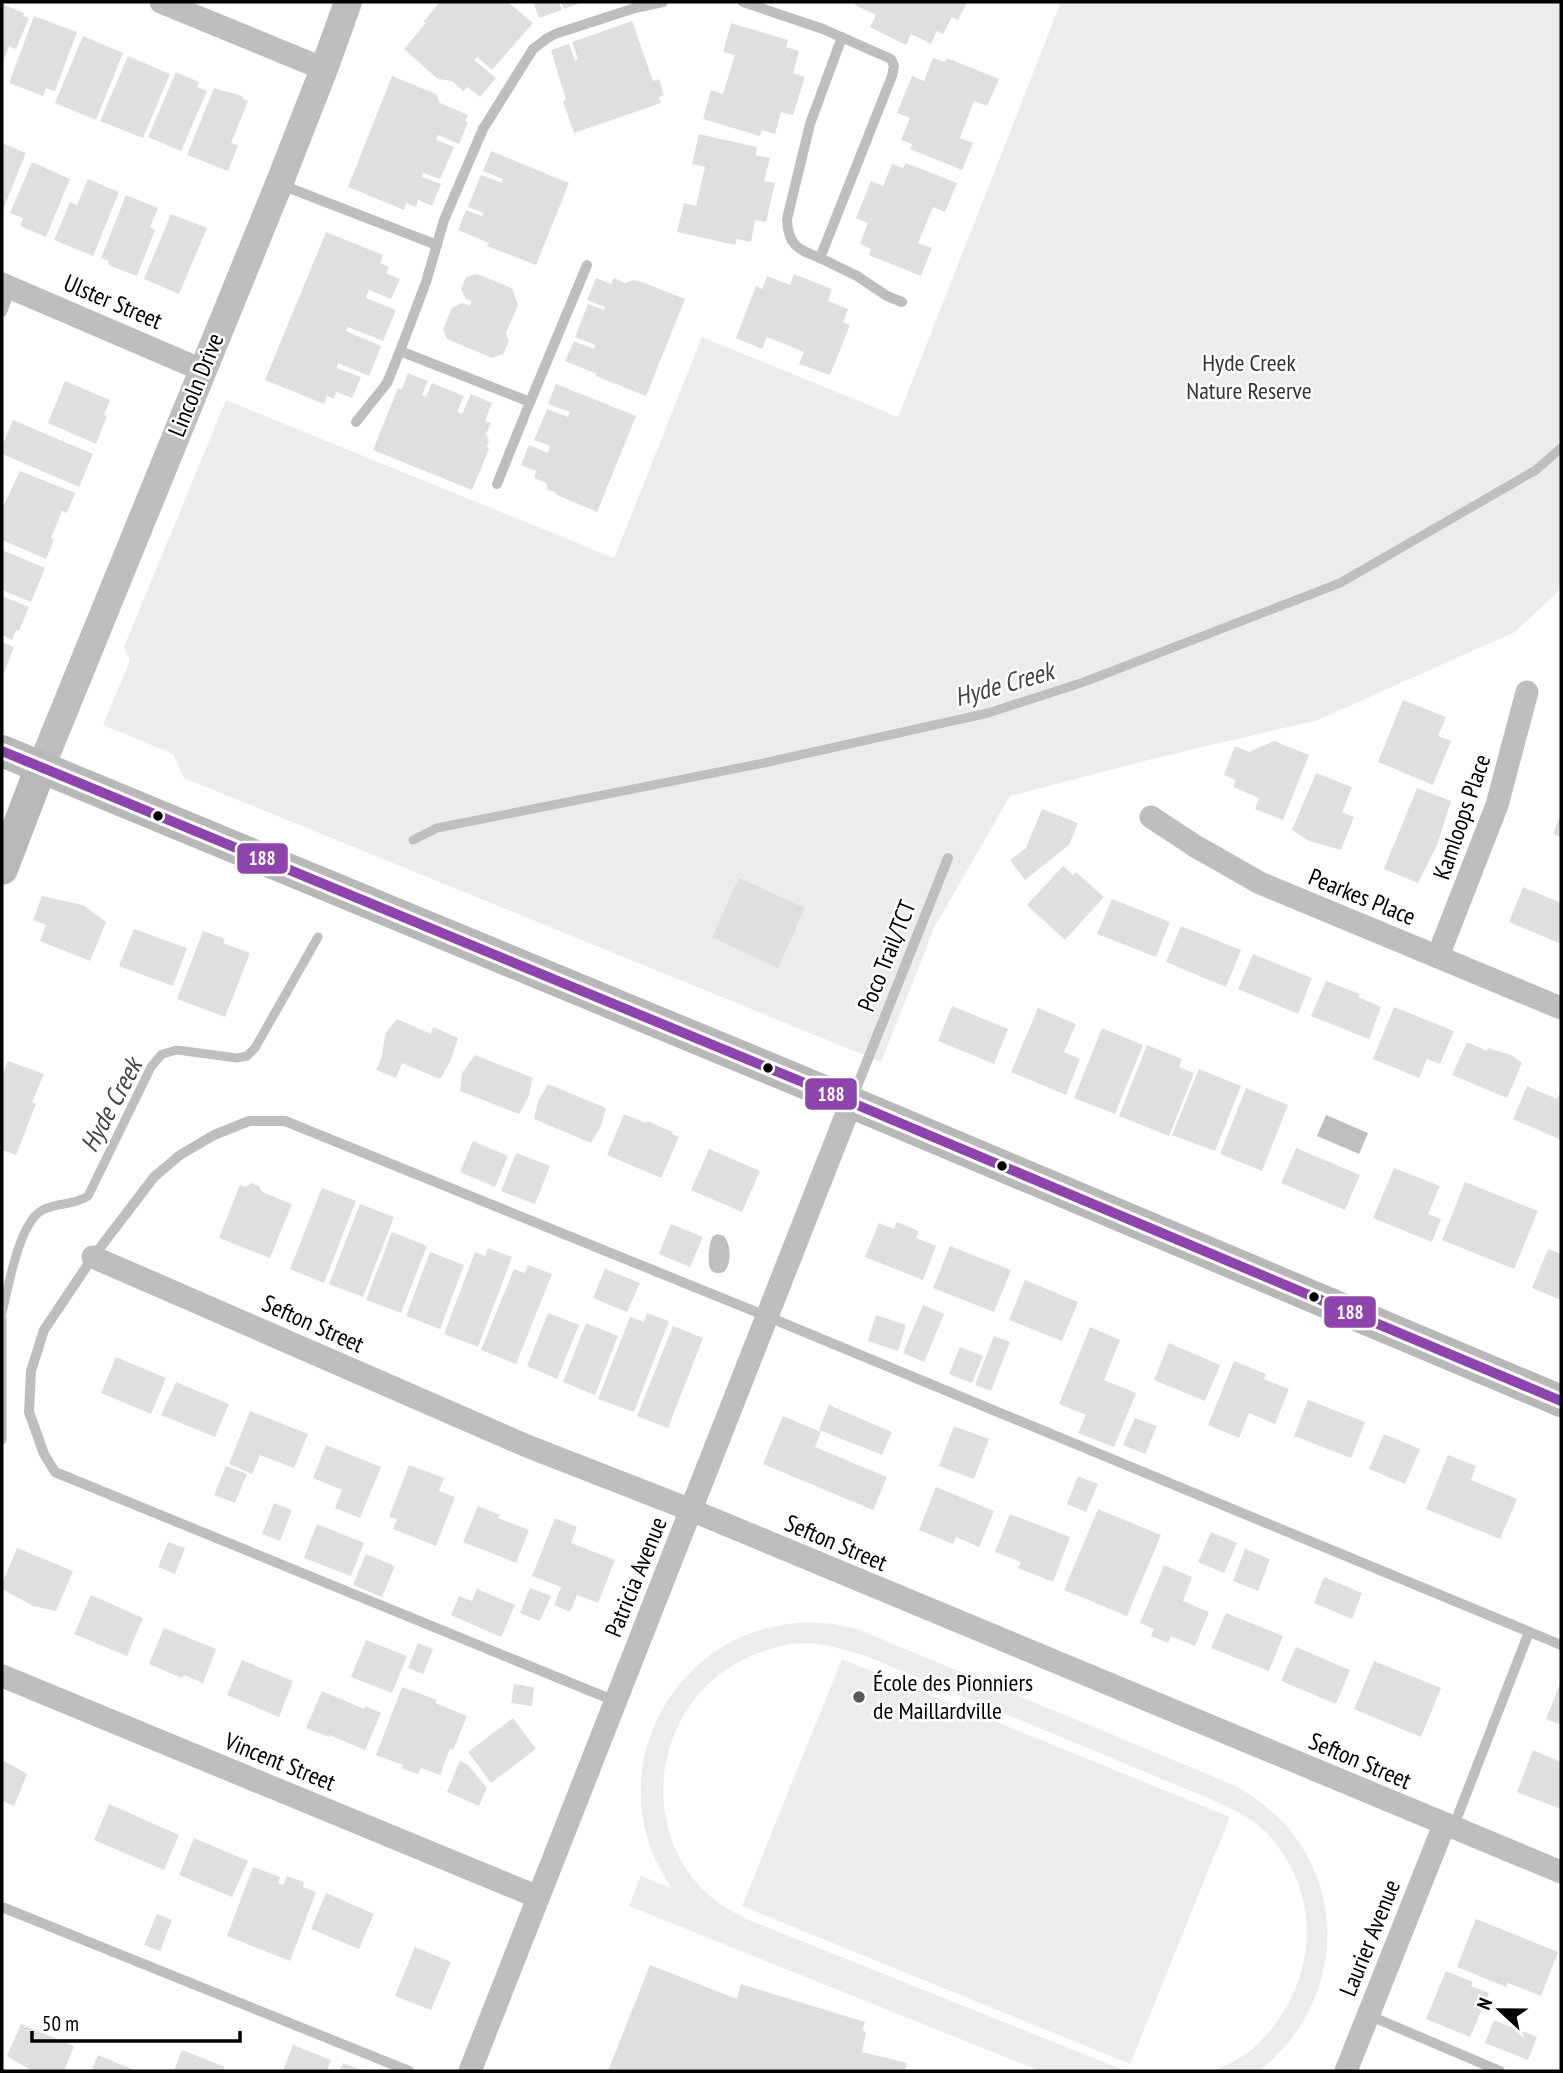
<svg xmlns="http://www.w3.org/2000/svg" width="1563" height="2073" font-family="'PT Sans Narrow',sans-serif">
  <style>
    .green { fill: #ececec }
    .water { fill: #bfbfbf }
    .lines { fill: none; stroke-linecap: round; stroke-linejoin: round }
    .stream { stroke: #bfbfbf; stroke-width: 9 }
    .building { fill: #dfdfdf }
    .service { stroke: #bebebe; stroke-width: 10 }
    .minor { stroke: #bebebe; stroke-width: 23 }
    .tertiary { stroke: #bebebe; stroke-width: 28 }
    .secondary { stroke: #b8b8b8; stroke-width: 32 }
    .bus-1-casing { stroke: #fff; stroke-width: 16 }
    .bus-1 { stroke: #8e44ad; stroke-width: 10 }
    .bus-dot { fill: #000; stroke: #fff; stroke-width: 2.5 }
    .poi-dot { fill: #595959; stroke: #fff; stroke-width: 2.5 }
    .labels { text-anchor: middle; stroke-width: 5; stroke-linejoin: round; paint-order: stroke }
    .street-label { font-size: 24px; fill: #000; stroke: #fff }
    .park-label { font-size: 24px; fill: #333; stroke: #fff }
    .poi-label { font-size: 24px; fill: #000; stroke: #fff; text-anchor: start }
    .water-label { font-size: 26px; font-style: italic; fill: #444; stroke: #fff }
    .line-badge { stroke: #fff; stroke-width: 2.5 }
    .badge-label { font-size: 19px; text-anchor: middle; font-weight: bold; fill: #fff }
  </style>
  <rect width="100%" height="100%" fill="#fff"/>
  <!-- green -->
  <g class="green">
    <polygon points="1061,2 1561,2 1561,589 1515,632 1318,720 1156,758 1010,796 935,926 881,1062 184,778 173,754 103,725 130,660 124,647 226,400 614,558 702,337 898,417"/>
    <path d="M808 1622 833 1624 857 1629 1236 1786C1257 1799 1277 1813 1293 1834 1351 1909 1333 2014 1259 2071H1214C1230 2063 1246 2056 1259 2043 1309 1993 1323 1917 1285 1857 1278 1846 1271 1835 1261 1828 1246 1815 1228 1807 1210 1799L866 1656C845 1650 825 1643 803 1643 785 1644 763 1650 747 1658 656 1699 633 1827 709 1895 721 1906 735 1913 749 1920L1126 2071H1040L629 1906 641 1876 671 1888C660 1870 650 1851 645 1829 627 1754 666 1674 735 1640 758 1628 783 1624 808 1622Z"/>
    <polygon points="842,1659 1230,1817 1130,2064 742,1906"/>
  </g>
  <!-- water -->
  <g class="water">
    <polygon points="1326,1115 1368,1133 1359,1154 1317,1136"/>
    <path d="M717 1234 724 1236C731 1245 732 1263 724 1272 720 1273 716 1274 712 1271 706 1266 709 1242 713 1236Z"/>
  </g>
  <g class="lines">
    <!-- stream -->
    <g class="stream">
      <polyline points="413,840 437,828 764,763 988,713 1084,682 1340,583 1536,470 1561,448"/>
      <path d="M2 1313C8 1288 19 1224 41 1211 56 1202 73 1206 88 1196L151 1067 162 1054 177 1050 237 1058 247 1056 255 1048 318 937"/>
      <polyline points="2,1318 2,1440"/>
    </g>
  </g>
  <!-- building -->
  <g class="building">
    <polygon points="440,2 508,2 533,23 492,70 477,57 474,60 496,78 480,97 467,87 463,91 452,81 438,79 404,49 426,23 423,22"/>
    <polygon points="533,2 559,2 562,10 539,18"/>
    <polygon points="561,2 583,2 564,9"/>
    <polygon points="856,2 967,2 958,20 952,17 943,34 937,31 931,44 911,34 906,45 870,27 876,15 855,5"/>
    <polygon points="2,4 24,13 23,16 29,18 16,49 9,46 2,65"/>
    <polygon points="34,16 77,32 55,91 46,88 43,96 9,83"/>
    <polygon points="632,21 653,81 659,79 664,95 659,97 661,103 574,133 563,101 566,100 551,50 569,44 575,60 578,59 572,42"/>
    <polygon points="731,23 788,40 786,47 799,51 793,73 805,77 793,115 781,112 775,134 762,130 760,136 703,119 711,90 723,94 735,55 723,52"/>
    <polygon points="83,36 123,53 96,120 55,103"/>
    <polygon points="128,56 170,74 143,138 100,121"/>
    <polygon points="933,58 945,62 947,58 999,79 987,106 974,101 960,138 973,143 962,170 910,149 912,144 901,140 910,118 897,113 912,76 924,81"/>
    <polygon points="176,72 199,82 197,87 207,91 181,151 148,137"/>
    <polygon points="392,76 436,94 440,103 468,115 465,121 468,122 459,144 438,135 436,140 454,147 440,179 423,173 422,177 441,184 432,206 418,200 416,207 406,203 404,210 348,187"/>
    <polygon points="214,88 242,96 243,99 248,101 231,143 238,145 228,171 187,155"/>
    <polygon points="699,134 757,147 756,155 770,158 764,181 775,183 766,222 755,220 751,242 737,239 735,245 677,232 684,203 696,206 705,167 692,164"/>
    <polygon points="2,143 26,153 2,212"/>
    <polygon points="491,151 569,183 536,265 487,246 489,243 458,230 466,210 482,216 484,213 468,207 481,175 502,183 503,179 483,171"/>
    <polygon points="32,162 70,179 46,237 20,226 23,218 10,213"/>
    <polygon points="906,163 957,183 945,212 933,207 918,243 932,248 921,276 869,255 871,249 860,244 868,223 856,218 871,181 883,186 892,164 903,168"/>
    <polygon points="88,179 119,192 93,256 54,240 70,202 77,205"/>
    <polygon points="126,195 158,208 150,227 155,230 137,276 108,265 109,261 101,258"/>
    <polygon points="171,214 207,228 179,294 144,279"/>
    <polygon points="326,232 383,255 380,263 389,267 386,273 400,279 391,299 369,290 366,298 396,310 383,341 348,327 346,331 381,346 369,376 338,363 337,368 361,377 352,398 336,392 334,399 327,396 324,404 265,380"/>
    <polygon points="477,274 512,288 518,305 506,333 509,341 503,354 492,358 447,339 443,329 452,308 462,303 470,306 471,301 466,299 461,289 466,277"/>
    <polygon points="794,274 832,289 828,301 848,309 843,322 850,325 830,375 799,364 804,352 767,337 762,349 736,338 756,286 762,289 767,276 790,285"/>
    <polygon points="596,278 611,284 614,278 625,283 633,280 642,282 685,299 646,396 596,376 597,374 565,361 574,341 594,349 595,345 575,337 588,304 604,310 605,307 587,300"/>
    <polygon points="408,373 428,381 422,395 426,397 432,383 464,396 457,412 462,414 471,394 492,403 485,421 491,423 486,434 489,440 487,446 489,449 472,490 373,450 398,388 402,389"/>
    <polygon points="65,381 110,400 104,415 107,416 96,444 48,423"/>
    <polygon points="556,384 636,416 597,512 557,495 555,492 548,490 546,483 534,478 536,471 521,465 529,445 548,453 550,446 534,440 547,409 568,417 570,412 548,404"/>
    <polygon points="13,420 93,454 79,487 2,454 2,446"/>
    <polygon points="20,471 75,493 67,513 62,511 51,538 54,540 46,559 2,540 2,509"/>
    <polygon points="2,550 45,568 31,602 2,590"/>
    <polygon points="2,596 29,607 19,631 16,630 12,640 2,635"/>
    <polygon points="2,642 14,647 2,678"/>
    <polygon points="1403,700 1446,717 1438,736 1451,741 1433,785 1378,762"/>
    <polygon points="1274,741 1309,755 1283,820 1255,809 1259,798 1233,787 1236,780 1224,775 1235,746 1249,752"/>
    <polygon points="1316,773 1352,787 1342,812 1354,817 1341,850 1309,841 1292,830"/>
    <polygon points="1417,788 1451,801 1437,845 1418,883 1384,869"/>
    <polygon points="1042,809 1078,823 1069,845 1025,880 1010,860 1026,848"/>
    <polygon points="1561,814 1561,837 1553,834"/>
    <polygon points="1063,866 1073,875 1076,872 1104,897 1065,940 1027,905"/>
    <polygon points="739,878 805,908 778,968 712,937"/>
    <polygon points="1523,887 1561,903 1561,944 1509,922"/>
    <polygon points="42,896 83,905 106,922 90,961 40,941 46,925 33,920"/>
    <polygon points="1112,899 1170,922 1156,957 1097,934"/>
    <polygon points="1181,926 1241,950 1226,987 1166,962"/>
    <polygon points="134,929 187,948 173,986 119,966"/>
    <polygon points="203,931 225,939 223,943 250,953 225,1017 177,999"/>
    <polygon points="1253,954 1312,978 1298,1014 1238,989"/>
    <polygon points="1326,981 1360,994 1358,997 1381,1007 1369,1039 1311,1016"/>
    <polygon points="952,1006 1008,1029 994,1064 938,1041"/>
    <polygon points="1394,1007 1454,1031 1440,1064 1427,1059 1419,1078 1373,1059"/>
    <polygon points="1038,1008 1076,1024 1064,1052 1080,1059 1066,1095 1011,1072"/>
    <polygon points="397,1019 431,1034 433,1027 458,1038 450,1062 440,1079 402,1063 396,1078 376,1070 382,1056 385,1034"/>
    <polygon points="1102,1028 1143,1045 1115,1114 1074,1098"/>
    <polygon points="1467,1042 1487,1051 1488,1048 1511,1055 1522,1063 1507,1098 1452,1075"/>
    <polygon points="1147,1045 1182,1059 1179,1067 1194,1073 1169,1136 1119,1116"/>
    <polygon points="475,1055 533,1078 528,1098 519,1114 460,1091 462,1073"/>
    <polygon points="8,1061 44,1074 32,1102 36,1104 16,1155 2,1150 2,1076"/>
    <polygon points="1199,1069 1241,1086 1215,1151 1172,1135"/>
    <polygon points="548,1084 606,1108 601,1126 591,1143 534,1119 538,1101"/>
    <polygon points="1527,1086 1557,1099 1561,1090 1561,1140 1513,1119"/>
    <polygon points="1246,1088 1288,1105 1262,1171 1220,1154"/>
    <polygon points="624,1114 646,1123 647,1121 673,1132 672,1134 679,1137 661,1178 607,1155"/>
    <polygon points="473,1141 508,1156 495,1187 460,1172"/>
    <polygon points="1296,1148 1360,1175 1345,1210 1281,1183"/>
    <polygon points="709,1149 760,1171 742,1212 691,1190"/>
    <polygon points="516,1153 550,1166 535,1204 501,1191"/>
    <polygon points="1394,1168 1440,1186 1428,1214 1441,1219 1432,1242 1373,1218"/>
    <polygon points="1465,1182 1538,1211 1514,1269 1442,1240"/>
    <polygon points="251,1183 259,1186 262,1192 292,1204 270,1258 219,1238 240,1185 246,1187"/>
    <polygon points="322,1188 356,1201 324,1283 290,1269"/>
    <polygon points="360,1204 394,1217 363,1297 329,1284"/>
    <polygon points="897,1222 919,1231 916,1238 936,1246 923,1280 865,1257 879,1223 894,1229"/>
    <polygon points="671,1224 703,1237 690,1267 659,1254"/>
    <polygon points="392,1232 427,1246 401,1313 366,1300"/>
    <polygon points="950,1246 1011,1270 994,1312 933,1288"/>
    <polygon points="488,1248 512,1257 478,1347 444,1334 475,1252 485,1256"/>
    <polygon points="1548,1249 1561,1254 1561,1300 1532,1288"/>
    <polygon points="430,1252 464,1265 440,1329 406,1316"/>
    <polygon points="528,1265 552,1274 516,1364 481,1350 514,1269 525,1273"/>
    <polygon points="605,1269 640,1283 627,1312 593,1298"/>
    <polygon points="1025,1280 1078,1302 1062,1341 1009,1320"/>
    <polygon points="923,1305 944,1314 924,1362 903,1353"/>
    <polygon points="548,1313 579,1325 557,1379 527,1366"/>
    <polygon points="647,1313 669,1321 634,1412 598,1399 630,1317 644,1322"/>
    <polygon points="876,1315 906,1325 898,1351 868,1341"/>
    <polygon points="586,1323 618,1336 595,1395 563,1382"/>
    <polygon points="673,1326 703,1338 668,1428 637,1416"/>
    <polygon points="1090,1327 1120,1340 1104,1380 1136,1393 1114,1447 1078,1433 1086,1415 1059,1404"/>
    <polygon points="994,1336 1010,1342 991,1391 975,1385"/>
    <polygon points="1169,1343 1220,1365 1205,1401 1154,1380"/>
    <polygon points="960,1347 983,1356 972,1383 949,1374"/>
    <polygon points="116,1357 166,1378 151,1414 101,1393"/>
    <polygon points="1234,1361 1266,1374 1264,1379 1289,1389 1275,1424 1249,1413 1239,1438 1208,1425"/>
    <polygon points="176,1382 229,1404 215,1437 161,1415"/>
    <polygon points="1308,1400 1365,1422 1351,1458 1294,1436"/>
    <polygon points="829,1405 892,1432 882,1455 819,1430"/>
    <polygon points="250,1411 308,1434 294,1468 260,1455 252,1474 229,1464"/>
    <polygon points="783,1416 821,1432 815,1447 887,1477 873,1510 763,1464"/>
    <polygon points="1135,1418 1157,1426 1145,1454 1123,1445"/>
    <polygon points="954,1426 989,1439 974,1479 939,1466"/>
    <polygon points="1384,1434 1420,1449 1405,1484 1369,1469"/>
    <polygon points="326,1445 381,1467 360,1518 335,1508 342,1490 313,1478"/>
    <polygon points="1448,1455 1476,1466 1471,1480 1517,1499 1500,1539 1426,1509"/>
    <polygon points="409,1465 444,1478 439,1491 455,1497 436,1546 393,1529 397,1519 389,1517"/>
    <polygon points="226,1466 247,1474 235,1503 214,1495"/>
    <polygon points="1078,1476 1098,1484 1086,1512 1067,1504"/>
    <polygon points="936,1487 994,1511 979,1547 956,1537 953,1544 919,1530"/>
    <polygon points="274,1503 292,1510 280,1541 262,1534"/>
    <polygon points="478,1506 500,1515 498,1518 529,1530 516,1563 463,1542"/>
    <polygon points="1098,1509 1161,1535 1127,1616 1064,1590"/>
    <polygon points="1010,1514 1070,1537 1053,1582 1018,1568 1021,1562 995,1552"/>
    <polygon points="555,1518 577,1527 571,1543 615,1560 598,1603 577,1595 570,1612 554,1605 561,1587 532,1576"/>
    <polygon points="317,1524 364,1543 351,1576 304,1558"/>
    <polygon points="1211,1532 1237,1543 1224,1573 1198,1562"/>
    <polygon points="168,1542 185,1548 175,1574 158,1567"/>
    <polygon points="17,1548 73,1571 56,1611 33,1606 2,1589 2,1584"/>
    <polygon points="1245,1549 1270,1559 1258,1591 1233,1581"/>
    <polygon points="366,1554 395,1566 382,1597 353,1585"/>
    <polygon points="1164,1565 1192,1577 1183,1601 1209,1612 1195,1646 1171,1636 1168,1643 1151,1636 1154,1629 1140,1623"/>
    <polygon points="1324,1577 1362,1593 1352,1619 1314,1603"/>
    <polygon points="530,1588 551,1596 540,1621 520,1613"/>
    <polygon points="477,1589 515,1605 501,1637 451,1615 459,1596 472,1601"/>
    <polygon points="91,1595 143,1618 127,1656 74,1634"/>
    <polygon points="1226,1613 1283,1636 1269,1671 1211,1648"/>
    <polygon points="164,1628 216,1649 203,1683 184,1675 182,1678 149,1664"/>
    <polygon points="366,1640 407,1656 392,1693 351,1677"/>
    <polygon points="418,1643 433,1649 423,1674 408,1668"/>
    <polygon points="1296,1647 1350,1670 1336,1704 1281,1681"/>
    <polygon points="242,1660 293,1681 279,1717 227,1695"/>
    <polygon points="1374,1661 1441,1688 1421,1737 1354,1709"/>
    <polygon points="1561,1681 1561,1725 1546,1719"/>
    <polygon points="514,1684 534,1687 532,1706 511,1703"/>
    <polygon points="402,1687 437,1700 435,1703 467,1716 453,1750 450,1748 440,1775 421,1768 418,1774 401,1768 403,1765 376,1755"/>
    <polygon points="322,1691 364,1709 365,1706 381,1713 365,1750 329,1735 329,1737 306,1728"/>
    <polygon points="513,1718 536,1749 491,1783 468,1752"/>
    <polygon points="1533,1750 1561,1762 1561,1809 1517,1792"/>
    <polygon points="2,1760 27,1774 14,1806 2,1801"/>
    <polygon points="460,1761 468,1765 487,1788 479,1806 447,1792"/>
    <polygon points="109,1804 179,1835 164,1870 94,1840"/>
    <polygon points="194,1838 248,1861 232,1897 179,1875"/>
    <polygon points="253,1867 280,1877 278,1883 283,1885 287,1876 304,1882 303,1887 316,1892 290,1961 227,1936"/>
    <polygon points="326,1893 374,1914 359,1949 311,1929"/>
    <polygon points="157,1914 172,1920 160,1951 144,1945"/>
    <polygon points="1476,1919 1558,1952 1541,1996 1508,1983 1506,1987 1457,1967"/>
    <polygon points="415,1947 451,1962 431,2010 395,1996"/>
    <polygon points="650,1965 737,1999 741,1984 865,2022 862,2030 866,2032 862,2052 907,2063 905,2071 608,2071"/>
    <polygon points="1446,1971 1473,1982 1471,1986 1489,1993 1470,2037 1426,2019"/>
    <polygon points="1494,2020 1537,2037 1528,2060 1485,2043"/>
    <polygon points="21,2024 74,2046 64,2071 32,2071 7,2056"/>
    <polygon points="293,2045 331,2060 327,2071 283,2071"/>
    <polygon points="182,2050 225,2067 223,2071 174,2071"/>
    <polygon points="98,2055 137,2071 91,2071"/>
    <polygon points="343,2063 364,2071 339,2071"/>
  </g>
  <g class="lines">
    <!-- service -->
    <g class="service">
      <polyline points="743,2 823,29 891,59 894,66 892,76 820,258 857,276 887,296 902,302"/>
      <polyline points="279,184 437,245"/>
      <path d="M820 258C798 249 788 246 787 219L810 124 842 37"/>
      <polyline points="587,265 530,402 400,351 426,282 444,220 483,129 533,49 546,39 555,34 635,8 663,2"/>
      <polyline points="2,312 11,288"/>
      <polyline points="356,422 387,383 400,351"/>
      <polyline points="497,484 530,402"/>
      <polyline points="852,1099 948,858"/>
      <polyline points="615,1701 55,1472 44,1454 29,1412 31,1371 44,1330 93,1257 154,1177 180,1155 214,1135 249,1121 285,1121 766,1316 1561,1645"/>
      <polyline points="1453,1828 1529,1632"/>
      <polyline points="2,1907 409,2071"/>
      <polyline points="1368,2015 1500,2071"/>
    </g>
    <!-- minor -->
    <g class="minor">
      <polyline points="161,2 324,69"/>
      <polyline points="2,284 202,370"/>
      <polyline points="1151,817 1195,846 1260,883 1561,1008"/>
      <polyline points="1438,956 1497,805 1527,692"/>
      <polyline points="93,1257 527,1446 691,1510 1561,1872"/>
      <polyline points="2,1676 538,1897"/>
      <polyline points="470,2071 851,1103"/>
      <polyline points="1346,2071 1444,1825"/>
    </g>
    <!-- tertiary -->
    <polyline class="tertiary" points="41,767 279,184 324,69 348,2"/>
    <!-- secondary -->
    <g class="secondary">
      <polyline points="2,751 824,1091 1561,1401"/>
      <polyline points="2,869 41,767"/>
    </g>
    <!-- bus-1 casing -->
    <g class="bus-1-casing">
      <polyline id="bus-1" points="2,751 824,1091 1561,1401"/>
    </g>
    <!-- bus-1 -->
    <use href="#bus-1" class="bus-1"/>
  </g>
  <!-- markers -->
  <g class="bus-dot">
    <circle cx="158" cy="816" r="6"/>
    <circle cx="768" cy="1068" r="6"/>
    <circle cx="1002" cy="1166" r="6"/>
    <circle cx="1314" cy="1297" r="6"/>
  </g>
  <circle class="poi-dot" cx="859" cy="1697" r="7"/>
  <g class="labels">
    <!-- street labels -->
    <g class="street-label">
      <text transform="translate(113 302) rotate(23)" y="8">Ulster Street</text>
      <text transform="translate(196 385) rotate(-68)" y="8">Lincoln Drive</text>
      <text transform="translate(1462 817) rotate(-71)" y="8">Kamloops Place</text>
      <text transform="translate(1362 897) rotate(22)" y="8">Pearkes Place</text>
      <text transform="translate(887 956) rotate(-68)" y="8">Poco Trail/TCT</text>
      <text transform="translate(313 1324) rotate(24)" y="8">Sefton Street</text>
      <text transform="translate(836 1543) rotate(23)" y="8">Sefton Street</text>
      <text transform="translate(636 1577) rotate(-68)" y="8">Patricia Avenue</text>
      <text transform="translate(1360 1761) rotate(23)" y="8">Sefton Street</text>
      <text transform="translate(280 1762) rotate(22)" y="8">Vincent Street</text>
      <text transform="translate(1370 1938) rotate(-68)" y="8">Laurier Avenue</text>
    </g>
    <!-- park labels -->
    <g class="park-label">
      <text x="1249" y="371">Hyde Creek<tspan x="1249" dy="28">Nature Reserve</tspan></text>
    </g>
    <!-- poi labels -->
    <g class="poi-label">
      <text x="873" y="1691">École des Pionniers<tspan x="873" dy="28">de Maillardville</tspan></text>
    </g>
    <!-- water labels -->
    <g class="water-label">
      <text transform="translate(1004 684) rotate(-16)" y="9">Hyde Creek</text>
      <text transform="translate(111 1105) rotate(-62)" y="9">Hyde Creek</text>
    </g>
  </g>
  <g class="line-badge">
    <rect x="236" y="842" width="53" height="33" rx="7" fill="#8e44ad"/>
    <rect x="804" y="1077" width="54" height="34" rx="7" fill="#8e44ad"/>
    <rect x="1323" y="1295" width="54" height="34" rx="7" fill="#8e44ad"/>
  </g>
  <g class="badge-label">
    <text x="262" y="865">188</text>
    <text x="831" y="1101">188</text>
    <text x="1350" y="1319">188</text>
  </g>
  <!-- border -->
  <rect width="1563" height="2073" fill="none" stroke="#000000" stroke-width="7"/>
  <!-- north arrow -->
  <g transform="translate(1500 2010) rotate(292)" stroke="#ffffff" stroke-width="5" paint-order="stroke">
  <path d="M0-5L12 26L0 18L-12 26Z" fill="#000000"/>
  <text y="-10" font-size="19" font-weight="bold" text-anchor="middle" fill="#000000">N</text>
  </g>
  <!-- scale -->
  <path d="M32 2031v10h208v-10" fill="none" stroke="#000000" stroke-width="3.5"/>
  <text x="42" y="2031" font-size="21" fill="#000000" stroke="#ffffff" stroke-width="5" paint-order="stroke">50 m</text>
</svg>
